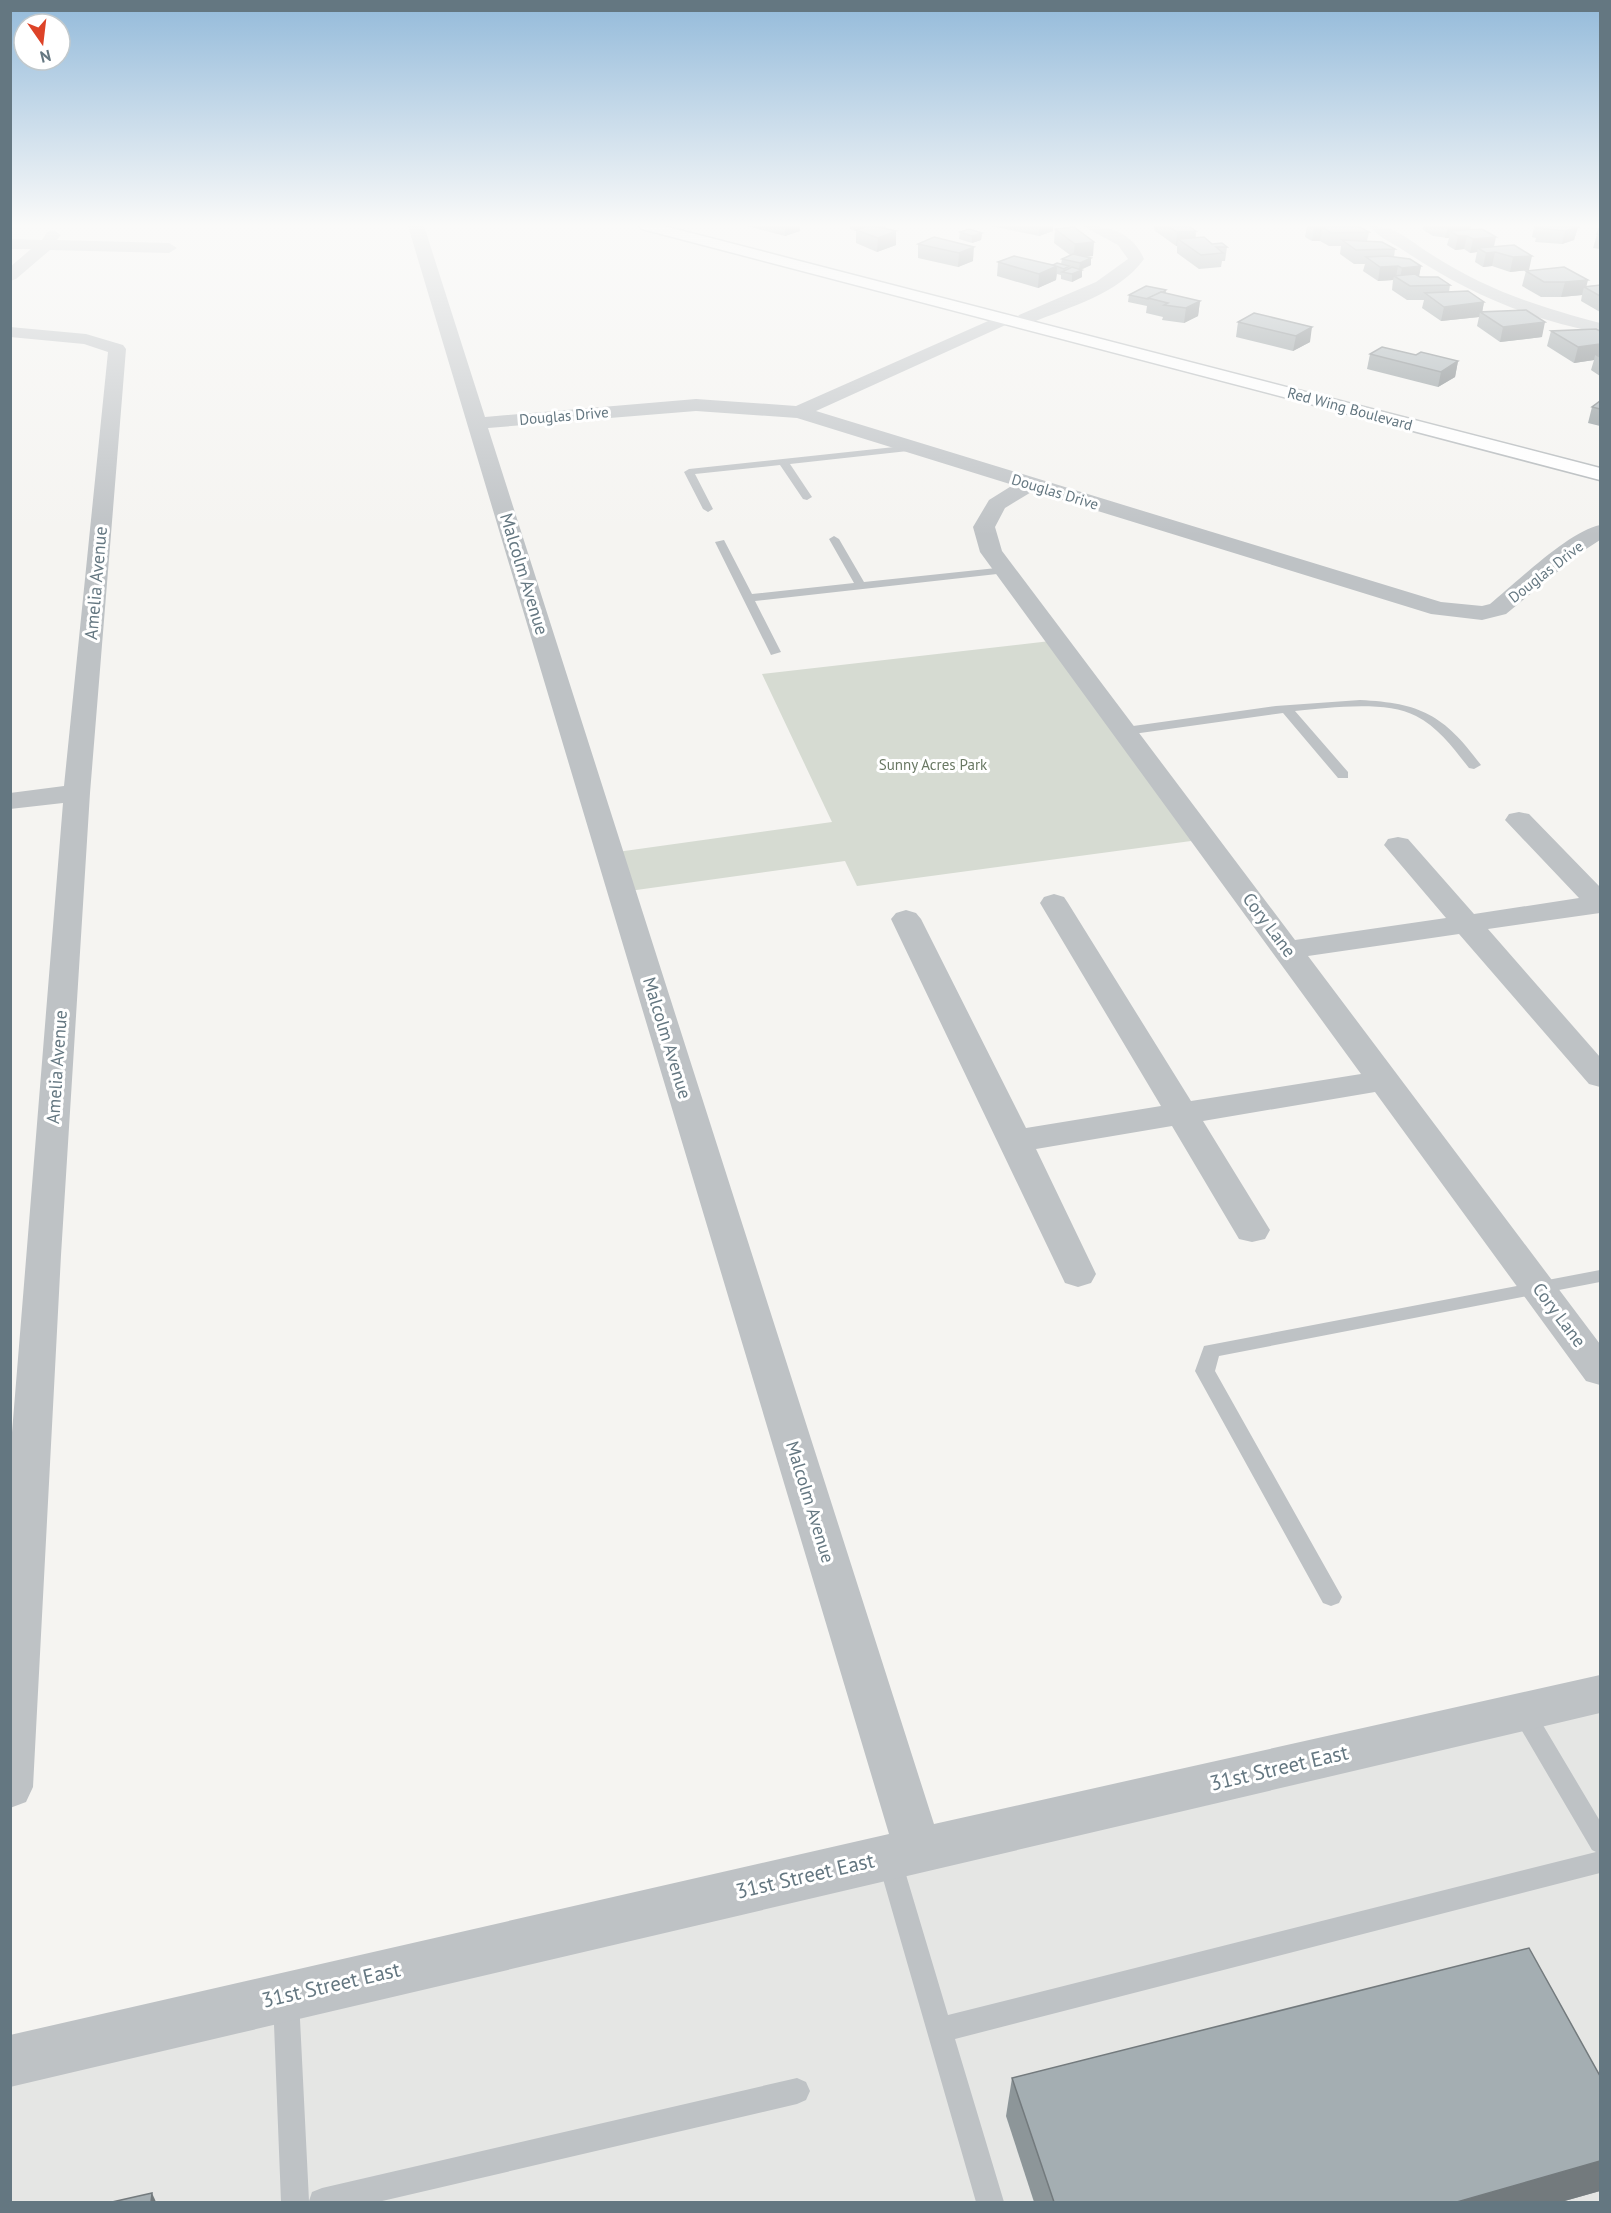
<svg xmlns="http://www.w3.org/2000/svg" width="1611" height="2213" font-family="'PT Sans',sans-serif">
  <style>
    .built { fill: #e5e6e4 }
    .green { fill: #d6dbd2 }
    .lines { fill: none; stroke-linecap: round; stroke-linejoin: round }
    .primary-casing { stroke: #b1b6b9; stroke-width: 3 }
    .service { fill: #bec2c5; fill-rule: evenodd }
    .minor { fill: #bec2c5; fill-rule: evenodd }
    .primary { fill: #fff; fill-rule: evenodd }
    .wall { fill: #8d9699 }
    .shaded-wall { fill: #737a7d }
    .building { fill: #a4aeb2; stroke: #737a7d; stroke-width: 1.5 }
    .labels { text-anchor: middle; stroke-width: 6; stroke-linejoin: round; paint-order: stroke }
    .far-street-label { font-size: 15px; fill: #647781; stroke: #fff }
    .far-park-label { font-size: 15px; fill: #697863; stroke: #fff }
    .street-label { font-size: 18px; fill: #647781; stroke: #fff }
    .near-street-label { font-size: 21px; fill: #647781; stroke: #fff }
  </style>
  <rect width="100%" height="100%" fill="#f5f4f1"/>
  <!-- built -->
  <polygon class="built" points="1600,1694 1600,2202 11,2202 10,2061 412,1966"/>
  <!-- green -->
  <polygon class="green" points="1059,640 1206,839 857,886 845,861 622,892 610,853 832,822 762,674"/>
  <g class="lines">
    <!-- primary casing -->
    <g class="primary-casing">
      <polygon id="primary" points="639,226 664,226 1600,468 1600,480 642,229"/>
    </g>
    <!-- service -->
    <g class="service">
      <polygon points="913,445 917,446 917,450 790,464 812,497 807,500 803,499 780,465 695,474 713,509 708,512 703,509 684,472 689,469"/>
      <polygon points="834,536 839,539 864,582 1006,567 1012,570 1006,573 755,601 781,652 771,655 715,542 724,540 752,594 854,583 829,539"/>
      <path d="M1360 700C1421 703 1444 715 1481 765L1474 769 1469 768C1454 749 1438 727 1416 716 1385 700 1329 708 1295 711L1348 772V778H1338L1283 713 1126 735 1120 731 1126 727 1276 706Z"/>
      <polygon points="1600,1270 1600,1282 1219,1356 1215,1371 1342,1597 1339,1603 1331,1606 1323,1603 1195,1371 1204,1346"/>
      <polygon points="1523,1702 1531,1705 1600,1821 1600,1873 955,2039 1004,2202 976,2202 877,1858 881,1850 889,1847 897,1850 901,1858 948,2015 1596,1852 1592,1850 1515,1719 1512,1712 1515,1705"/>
      <polygon points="286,1986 295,1990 299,1999 309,2201 312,2192 322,2188 797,2078 806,2082 810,2091 806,2100 797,2104 378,2202 281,2202 273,1999 277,1990"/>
    </g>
    <!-- minor -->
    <g class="minor">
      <path d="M408 226H424L485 417 696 399 796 406 1004 314 1010 315 1013 319 1010 323 816 411 1441 602 1482 606 1490 604C1516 583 1569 531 1600 525V540L1580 553 1506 614 1482 620 1431 614 1033 491 1005 508 995 527 1002 551 1295 940 1446 918 1384 845 1388 839 1398 837 1408 839 1474 914 1579 898 1505 820 1509 814 1519 812 1529 814 1600 887V913L1488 929 1600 1057V1087L1589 1084 1459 934 1308 956 1600 1344V1385L1586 1381 1375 1092 1203 1121 1270 1230 1265 1239 1252 1242 1239 1239 1172 1126 1036 1149 1096 1274 1091 1283 1078 1287 1065 1283 891 919 896 913 906 910 916 913 921 919 1026 1128 1161 1106 1040 903 1044 897 1054 894 1064 897 1068 903 1191 1101 1361 1074 980 552 973 527 989 500 1013 485 797 418 696 411 488 428 934 1824 1600 1675V1713L10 2087V2035L889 1834Z"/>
      <path d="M1083 226C1110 225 1133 233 1144 259 1119 294 1069 307 1031 323H1019L1016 319 1019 315 1096 282 1128 259 1118 245Z"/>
      <path d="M1369 226C1393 225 1407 238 1426 251 1486 290 1533 305 1600 323V333C1527 319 1464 291 1403 250 1392 243 1377 236 1369 226Z"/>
      <polygon points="53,230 61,235 57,240 169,243 177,248 169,253 50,250 16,279 10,281 10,267 31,249 10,249 10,239 42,240 47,232"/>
      <polygon points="10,327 86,334 123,345 126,349 90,793 61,1255 33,1787 26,1802 10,1808 10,1457 63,803 10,809 10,793 64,786 108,352 84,344 10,337"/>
    </g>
    <!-- primary -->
    <use href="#primary" class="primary"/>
  </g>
  <!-- wall -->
  <g class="wall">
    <polygon points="747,226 800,226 800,231 785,236"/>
    <polygon points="850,226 886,226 886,229 896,245 877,252 856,243 856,231 850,229"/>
    <polygon points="991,226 1053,226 1053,231 1039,236"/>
    <polygon points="1154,226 1189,226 1196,237 1212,244 1227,247 1225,261 1222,261 1221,267 1199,269 1177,253 1177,246 1176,246 1154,230"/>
    <polygon points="1307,226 1358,226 1369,232 1367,241 1395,249 1394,257 1421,266 1419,276 1450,285 1449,292 1484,302 1482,312 1542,337 1500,342 1477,326 1479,317 1441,321 1422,308 1424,300 1407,300 1392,290 1393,280 1378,281 1363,271 1365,264 1354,264 1340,254 1341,246 1329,246 1320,241 1312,241 1305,237"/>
    <polygon points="1423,226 1471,226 1470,230 1494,247 1514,245 1529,270 1510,272 1492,266 1483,267 1475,262 1477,252 1470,253 1464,249 1455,250 1447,245 1449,238 1433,236 1422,229"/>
    <polygon points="1534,226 1574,226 1578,227 1574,240 1562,244 1535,242 1536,238 1532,237"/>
    <polygon points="1599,228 1600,228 1600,249 1593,248"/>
    <polygon points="1055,229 1093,256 1084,257 1091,258 1091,265 1081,270 1082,277 1072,282 1061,279 1061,275 1057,274 1056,280 1038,288 997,276 998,262 1053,265 1061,264 1062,259 1070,255 1054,243"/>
    <polygon points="960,232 982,233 981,240 972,243 959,239"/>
    <polygon points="934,237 973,261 958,267 918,258 918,244"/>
    <polygon points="1526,271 1586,286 1600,285 1600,312 1581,301 1582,295 1561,297 1541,297 1522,286"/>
    <polygon points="1166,290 1166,293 1200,301 1198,316 1184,323 1162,320 1163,317 1146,313 1147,306 1128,302 1129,295"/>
    <polygon points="1254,313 1310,342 1293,351 1236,337 1238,322"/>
    <polygon points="1551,331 1600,331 1600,376 1591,370 1594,360 1574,363 1547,346"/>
    <polygon points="1370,354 1416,355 1458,361 1455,377 1438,387 1367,369"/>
    <polygon points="1600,401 1600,426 1588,423 1592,407"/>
    <polygon points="1600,2076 1600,2191 1561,2202 1034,2202 1006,2116 1012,2078"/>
  </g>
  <!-- shaded-wall -->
  <g class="shaded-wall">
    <polygon points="785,226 800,226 800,231 785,236"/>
    <polygon points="1039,226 1053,226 1053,231 1039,236"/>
    <polygon points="1448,226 1471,226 1469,236 1467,236 1464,249 1455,250 1458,236 1450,231 1449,238 1445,238"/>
    <polygon points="1322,227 1320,241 1312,241 1314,228"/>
    <polygon points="1578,227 1574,240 1562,244 1565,231"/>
    <polygon points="896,231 896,245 877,252 878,238"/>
    <polygon points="1196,231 1195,245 1178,239 1177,246 1176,246 1177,232"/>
    <polygon points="982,233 981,240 972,243 972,236"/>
    <polygon points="1496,237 1493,251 1478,248 1477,252 1470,253 1473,239"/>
    <polygon points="1094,242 1093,256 1073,258 1075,244"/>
    <polygon points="974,247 973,261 958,267 959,253"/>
    <polygon points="1495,252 1492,266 1483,267 1486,253"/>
    <polygon points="1532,256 1529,270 1510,272 1513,257"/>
    <polygon points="1091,258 1091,265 1079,270 1080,263"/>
    <polygon points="1057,266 1056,280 1038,288 1039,274"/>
    <polygon points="1398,266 1396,277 1394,276 1393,280 1378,281 1380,267"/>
    <polygon points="1421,266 1418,281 1400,279 1402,268"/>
    <polygon points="1082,270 1082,277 1072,282 1072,274"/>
    <polygon points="1588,280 1586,288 1584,287 1582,295 1561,297 1565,282"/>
    <polygon points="1200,301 1198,316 1184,323 1186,308"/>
    <polygon points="1484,302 1482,313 1480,312 1479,317 1441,321 1444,307"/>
    <polygon points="1545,322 1542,337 1500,342 1503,327"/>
    <polygon points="1312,327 1310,342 1293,351 1296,336"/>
    <polygon points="1600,344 1600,358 1595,355 1594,360 1574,363 1578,347"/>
    <polygon points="1458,361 1455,377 1438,387 1441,372"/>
    <polygon points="1600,2161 1600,2191 1561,2202 1457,2202"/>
    <polygon points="152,2193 156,2202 151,2202"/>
  </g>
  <!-- building -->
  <g class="building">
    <polygon points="867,226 874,226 896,231 878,238 856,230"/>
    <polygon points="1168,226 1189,226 1196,231 1177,232"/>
    <polygon points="1311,226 1358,226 1369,232 1331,233 1322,227 1314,228"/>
    <polygon points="1544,226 1574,226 1578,227 1565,231 1538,228"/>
    <polygon points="1074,227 1094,242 1075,244 1055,229"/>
    <polygon points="1599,228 1600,228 1600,235 1597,234"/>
    <polygon points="969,229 982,233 972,236 960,232"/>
    <polygon points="1482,229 1496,237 1473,239 1467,236 1458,236 1450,231"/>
    <polygon points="934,237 974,247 959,253 918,244"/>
    <polygon points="1204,237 1212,244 1222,243 1227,247 1216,247 1223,253 1201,255 1178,239"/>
    <polygon points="1342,240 1382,242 1395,249 1356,250"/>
    <polygon points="1514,245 1532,256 1513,257 1495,252 1486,253 1478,248"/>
    <polygon points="1073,254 1091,258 1080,263 1062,259"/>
    <polygon points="1014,256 1057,266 1039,274 998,262"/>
    <polygon points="1387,256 1410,259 1421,266 1402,268 1398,266 1380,267 1366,257"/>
    <polygon points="1057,263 1069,266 1064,269 1053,265"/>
    <polygon points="1072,267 1082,270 1072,274 1062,272"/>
    <polygon points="1564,267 1588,280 1565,282 1544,282 1526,271"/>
    <polygon points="1415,274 1420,277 1438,277 1450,285 1410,286 1394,276"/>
    <polygon points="1600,285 1600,296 1584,287"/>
    <polygon points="1146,286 1166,290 1163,292 1161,292 1148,299 1129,295"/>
    <polygon points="1468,291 1484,302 1444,307 1425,293"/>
    <polygon points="1161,292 1200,301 1186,308 1164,305 1168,303 1148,298"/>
    <polygon points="1526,310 1545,322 1503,327 1480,312"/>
    <polygon points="1254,313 1312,327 1296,336 1238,322"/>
    <polygon points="1596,329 1600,331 1600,344 1578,347 1551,331"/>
    <polygon points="1382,347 1416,355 1421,352 1458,361 1441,372 1370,354"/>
    <polygon points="1600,401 1600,409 1592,407"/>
    <polygon points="1529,1948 1600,2076 1600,2161 1457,2202 1054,2202 1012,2078"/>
    <polygon points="152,2193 151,2202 112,2202"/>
  </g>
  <!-- sky -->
  <linearGradient id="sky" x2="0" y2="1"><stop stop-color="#93bada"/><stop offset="0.42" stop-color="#fafaf9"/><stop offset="1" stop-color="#fafaf9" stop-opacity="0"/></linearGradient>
  <rect width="1611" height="536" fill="url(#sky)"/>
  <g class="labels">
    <!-- far-street labels -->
    <g class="far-street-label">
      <text transform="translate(1350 409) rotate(15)" y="5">Red Wing Boulevard</text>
      <text transform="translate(564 416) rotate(-5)" y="5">Douglas Drive</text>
      <text transform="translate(1055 492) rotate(17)" y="5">Douglas Drive</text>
      <text transform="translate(1546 572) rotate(-38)" y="5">Douglas Drive</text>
    </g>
    <!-- far-park labels -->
    <g class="far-park-label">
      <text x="933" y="770">Sunny Acres Park</text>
    </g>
    <!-- street labels -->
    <g class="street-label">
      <text transform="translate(524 574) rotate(73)" y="6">Malcolm Avenue</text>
      <text transform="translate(96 583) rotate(-85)" y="6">Amelia Avenue</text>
      <text transform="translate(1269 925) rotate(53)" y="6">Cory Lane</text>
      <text transform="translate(667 1038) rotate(73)" y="6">Malcolm Avenue</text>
      <text transform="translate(57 1067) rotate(-86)" y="6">Amelia Avenue</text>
      <text transform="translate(1559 1315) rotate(53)" y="6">Cory Lane</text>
      <text transform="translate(810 1502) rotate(73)" y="6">Malcolm Avenue</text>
    </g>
    <!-- near-street labels -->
    <g class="near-street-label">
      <text transform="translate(1279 1768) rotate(-13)" y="7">31st Street East</text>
      <text transform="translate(805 1876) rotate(-13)" y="7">31st Street East</text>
      <text transform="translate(331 1985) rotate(-13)" y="7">31st Street East</text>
    </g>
  </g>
  <!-- border -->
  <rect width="1611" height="2213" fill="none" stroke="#647781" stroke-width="24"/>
  <!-- north arrow -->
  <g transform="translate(42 42) rotate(166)"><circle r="28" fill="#ffffff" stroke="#c1c9cd" stroke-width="1.5"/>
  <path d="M0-4.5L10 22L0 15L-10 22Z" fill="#dd4328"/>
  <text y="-9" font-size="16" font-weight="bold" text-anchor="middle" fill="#647781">N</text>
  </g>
</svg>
